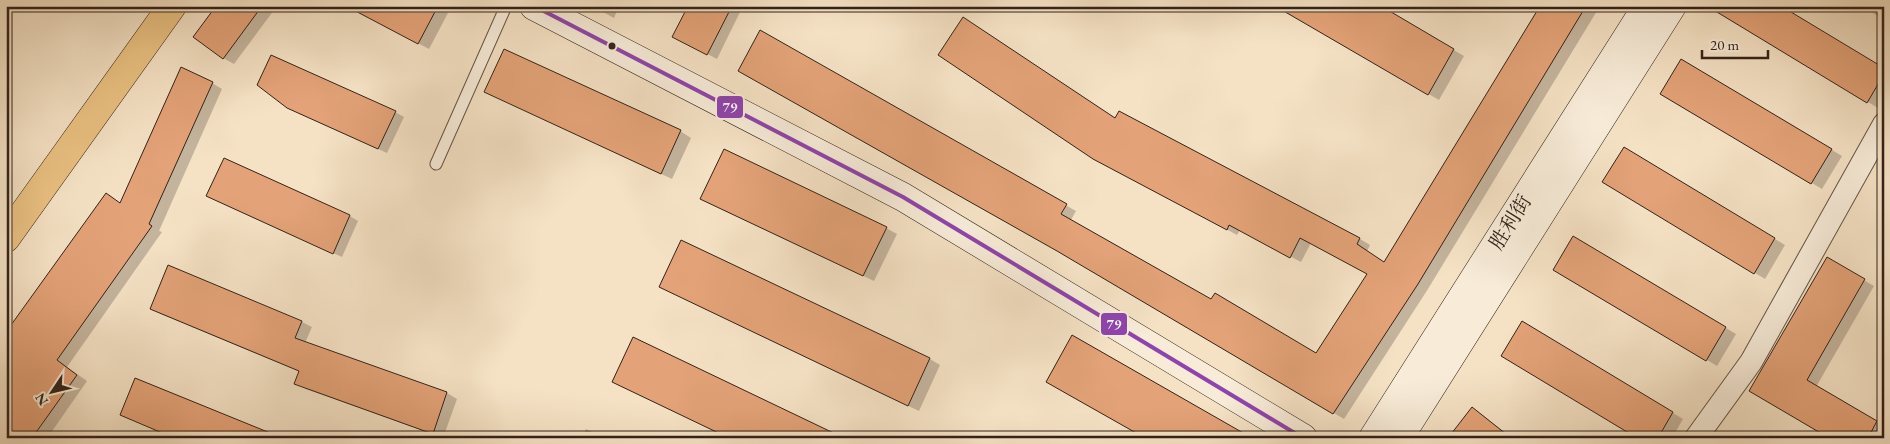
<svg xmlns="http://www.w3.org/2000/svg" width="1890" height="444" font-family="'EB Garamond','Noto Serif SC',serif">
  <style>
    .shadow { fill: #0003 }
    .building { fill: #e3a277; stroke: #332219 }
    .lines { fill: none; stroke-linecap: round; stroke-linejoin: round }
    .lane-casing { stroke: #645244; stroke-width: 13 }
    .street-casing { stroke: #645244; stroke-width: 24 }
    .secondary-casing { stroke: #332219; stroke-width: 29 }
    .primary-casing { stroke: #332219; stroke-width: 29 }
    .lane { stroke: #f8ecd9; stroke-width: 11 }
    .street { stroke: #f8ecd9; stroke-width: 22 }
    .secondary { stroke: #f8ecd9; stroke-width: 28 }
    .primary { stroke: #eac182; stroke-width: 28 }
    .bus-1-casing { stroke: #f8ecd9; stroke-width: 8 }
    .bus-1 { stroke: #8e44ad; stroke-width: 4 }
    .bus-dot { fill: #332219; stroke: #f8ecd9; stroke-width: 2 }
    .labels { text-anchor: middle; stroke-width: 4; stroke-linejoin: round; paint-order: stroke }
    .street-label { font-size: 20px; fill: #332219; stroke: #f8ecd9 }
    .line-badge { stroke: #f8ecd9; stroke-width: 2 }
    .badge-label { font-size: 14px; text-anchor: middle; font-weight: bold; fill: #fff }
  </style>
  <rect width="100%" height="100%" fill="#f5e2c5"/>
  <filter id="stains"><feTurbulence type="fractalNoise" baseFrequency=".004" numOctaves="4"/><feColorMatrix values="0 0 0 0 .2 0 0 0 0 .09 0 0 0 0 .02 0 0 0 .5 -.17"/></filter>
  <radialGradient id="worn" r=".72"><stop offset=".6" stop-color="#630" stop-opacity="0"/><stop offset="1" stop-color="#630" stop-opacity=".3"/></radialGradient>
  <!-- shadow -->
  <g class="shadow">
    <polygon points="217,6 277,6 234,64 223,58"/>
    <polygon points="348,6 437,7 448,13 429,49"/>
    <polygon points="592,6 619,6 614,18"/>
    <polygon points="689,6 743,6 717,59 682,41"/>
    <polygon points="1278,6 1378,6 1464,56 1439,100"/>
    <polygon points="1542,6 1600,6 1428,289 1344,419 1063,254 761,32 1076,211 1071,220 1212,300 1317,355 1369,274 1311,243 1301,262 1240,230 1237,235 1105,164 1116,119 1360,239 1370,245 1367,251 1385,263"/>
    <polygon points="1862,6 1884,6 1884,20"/>
    <polygon points="1712,8 1884,69 1884,98 1878,108"/>
    <polygon points="1682,60 1842,156 1822,189 1662,94"/>
    <polygon points="212,83 222,89 159,231 162,232 67,367 87,381 48,437 49,438 6,438 121,204"/>
    <polygon points="486,92 680,131 691,138 672,179"/>
    <polygon points="395,112 404,117 387,153 298,113"/>
    <polygon points="1624,148 1785,245 1765,279 1604,182"/>
    <polygon points="217,201 350,216 358,221 342,257"/>
    <polygon points="713,205 886,228 897,234 874,281"/>
    <polygon points="1574,237 1736,334 1717,366 1555,269"/>
    <polygon points="1828,259 1874,286 1816,387 1884,427 1882,435 1884,438 1831,438 1751,391"/>
    <polygon points="169,266 302,322 312,327 305,343 447,393 457,399 443,438 306,389 296,383 300,372 161,314 152,309"/>
    <polygon points="660,287 930,359 940,365 919,411"/>
    <polygon points="1523,322 1683,419 1672,438 1640,438"/>
    <polygon points="1472,409 1481,414 1512,438 1450,438"/>
    <polygon points="121,415 262,438 173,438"/>
    <polygon points="586,429 604,438 582,438"/>
  </g>
  <!-- building -->
  <g class="building">
    <polygon points="216,6 262,6 223,59 193,37"/>
    <polygon points="346,6 438,6 418,44"/>
    <polygon points="688,6 732,6 707,55 672,37"/>
    <polygon points="1275,6 1381,6 1454,49 1428,95"/>
    <polygon points="1540,6 1586,6 1418,284 1333,414 1057,251 738,71 760,30 1067,204 1061,214 1211,299 1215,293 1316,353 1367,274 1300,238 1290,258 1229,225 1227,230 1093,159 938,55 963,17 1115,118 1119,111 1360,238 1357,244 1384,262"/>
    <polygon points="1707,6 1781,6 1884,68 1884,74 1867,103"/>
    <polygon points="504,49 681,130 661,174 484,92"/>
    <polygon points="271,55 396,111 378,149 287,108 257,85"/>
    <polygon points="1681,59 1832,149 1811,184 1660,94"/>
    <polygon points="181,67 213,82 149,224 152,226 57,360 77,375 32,438 6,438 6,332 106,193 120,203"/>
    <polygon points="1624,147 1775,238 1754,274 1602,182"/>
    <polygon points="724,149 887,227 863,276 700,199"/>
    <polygon points="224,158 350,215 333,254 206,196"/>
    <polygon points="1573,236 1726,327 1706,361 1553,270"/>
    <polygon points="681,240 930,358 908,406 659,287"/>
    <polygon points="1827,257 1865,279 1807,380 1877,421 1868,438 1829,438 1749,391"/>
    <polygon points="168,265 302,321 295,338 447,392 433,434 294,384 299,371 150,309"/>
    <polygon points="1522,321 1673,412 1658,438 1637,438 1501,356"/>
    <polygon points="1072,335 1252,438 1145,438 1046,382"/>
    <polygon points="633,337 844,438 729,438 612,382"/>
    <polygon points="135,378 280,437 279,438 174,438 120,415"/>
    <polygon points="1472,407 1511,438 1448,438"/>
  </g>
  <g class="lines">
    <!-- lane casing -->
    <g class="lane-casing">
      <polyline id="lane" points="436,164 506,6"/>
    </g>
    <!-- street casing -->
    <g class="street-casing">
      <polyline id="street" points="1696,438 1751,362 1884,124"/>
    </g>
    <!-- secondary casing -->
    <g class="secondary-casing">
      <g id="secondary">
        <polyline points="534,6 903,197 1303,438"/>
        <polyline points="1373,438 1647,6"/>
        <polyline points="1399,438 1672,6"/>
      </g>
    </g>
    <!-- primary casing -->
    <g class="primary-casing">
      <polyline id="primary" points="6,238 172,6"/>
    </g>
    <!-- lane -->
    <use href="#lane" class="lane"/>
    <!-- street -->
    <use href="#street" class="street"/>
    <!-- secondary -->
    <use href="#secondary" class="secondary"/>
    <!-- primary -->
    <use href="#primary" class="primary"/>
    <!-- bus-1 casing -->
    <g class="bus-1-casing">
      <polyline id="bus-1" points="534,6 903,197 1303,438"/>
    </g>
    <!-- bus-1 -->
    <use href="#bus-1" class="bus-1"/>
  </g>
  <!-- markers -->
  <circle class="bus-dot" cx="612" cy="46" r="4.5"/>
  <g class="labels">
    <!-- street labels -->
    <g class="street-label">
      <text transform="translate(1510 222) rotate(-58)" y="7">胜利街</text>
    </g>
  </g>
  <g class="line-badge">
    <rect x="716" y="95" width="28" height="24" rx="5" fill="#8e44ad"/>
    <rect x="1100" y="312" width="28" height="24" rx="5" fill="#8e44ad"/>
  </g>
  <g class="badge-label">
    <text x="730" y="112">79</text>
    <text x="1114" y="329">79</text>
  </g>
  <!-- margin -->
  <rect width="1890" height="444" fill="none" stroke="#f5e2c5" stroke-width="25"/>
  <rect x="8" y="8" width="1875" height="429" fill="none" stroke="#332219" stroke-width="2.5"/>
  <rect x="12" y="12" width="1865" height="419" fill="none" stroke="#332219"/>
  <!-- north arrow -->
  <g transform="translate(52 392) rotate(235)" stroke="#f8ecd9" stroke-width="4" paint-order="stroke">
  <path d="M0-4L9 19L0 12L-9 19Z" fill="#332219"/>
  <text y="-8" font-size="14" font-weight="bold" text-anchor="middle" fill="#332219">N</text>
  </g>
  <!-- scale -->
  <path d="M1702 50v8h66v-8" fill="none" stroke="#332219" stroke-width="2.5"/>
  <text x="1710" y="50" font-size="15" fill="#332219" stroke="#f8ecd9" stroke-width="4" paint-order="stroke">20 m</text>
  <rect width="100%" height="100%" filter="url(#stains)"/>
  <rect width="100%" height="100%" fill="url(#worn)"/>
</svg>
